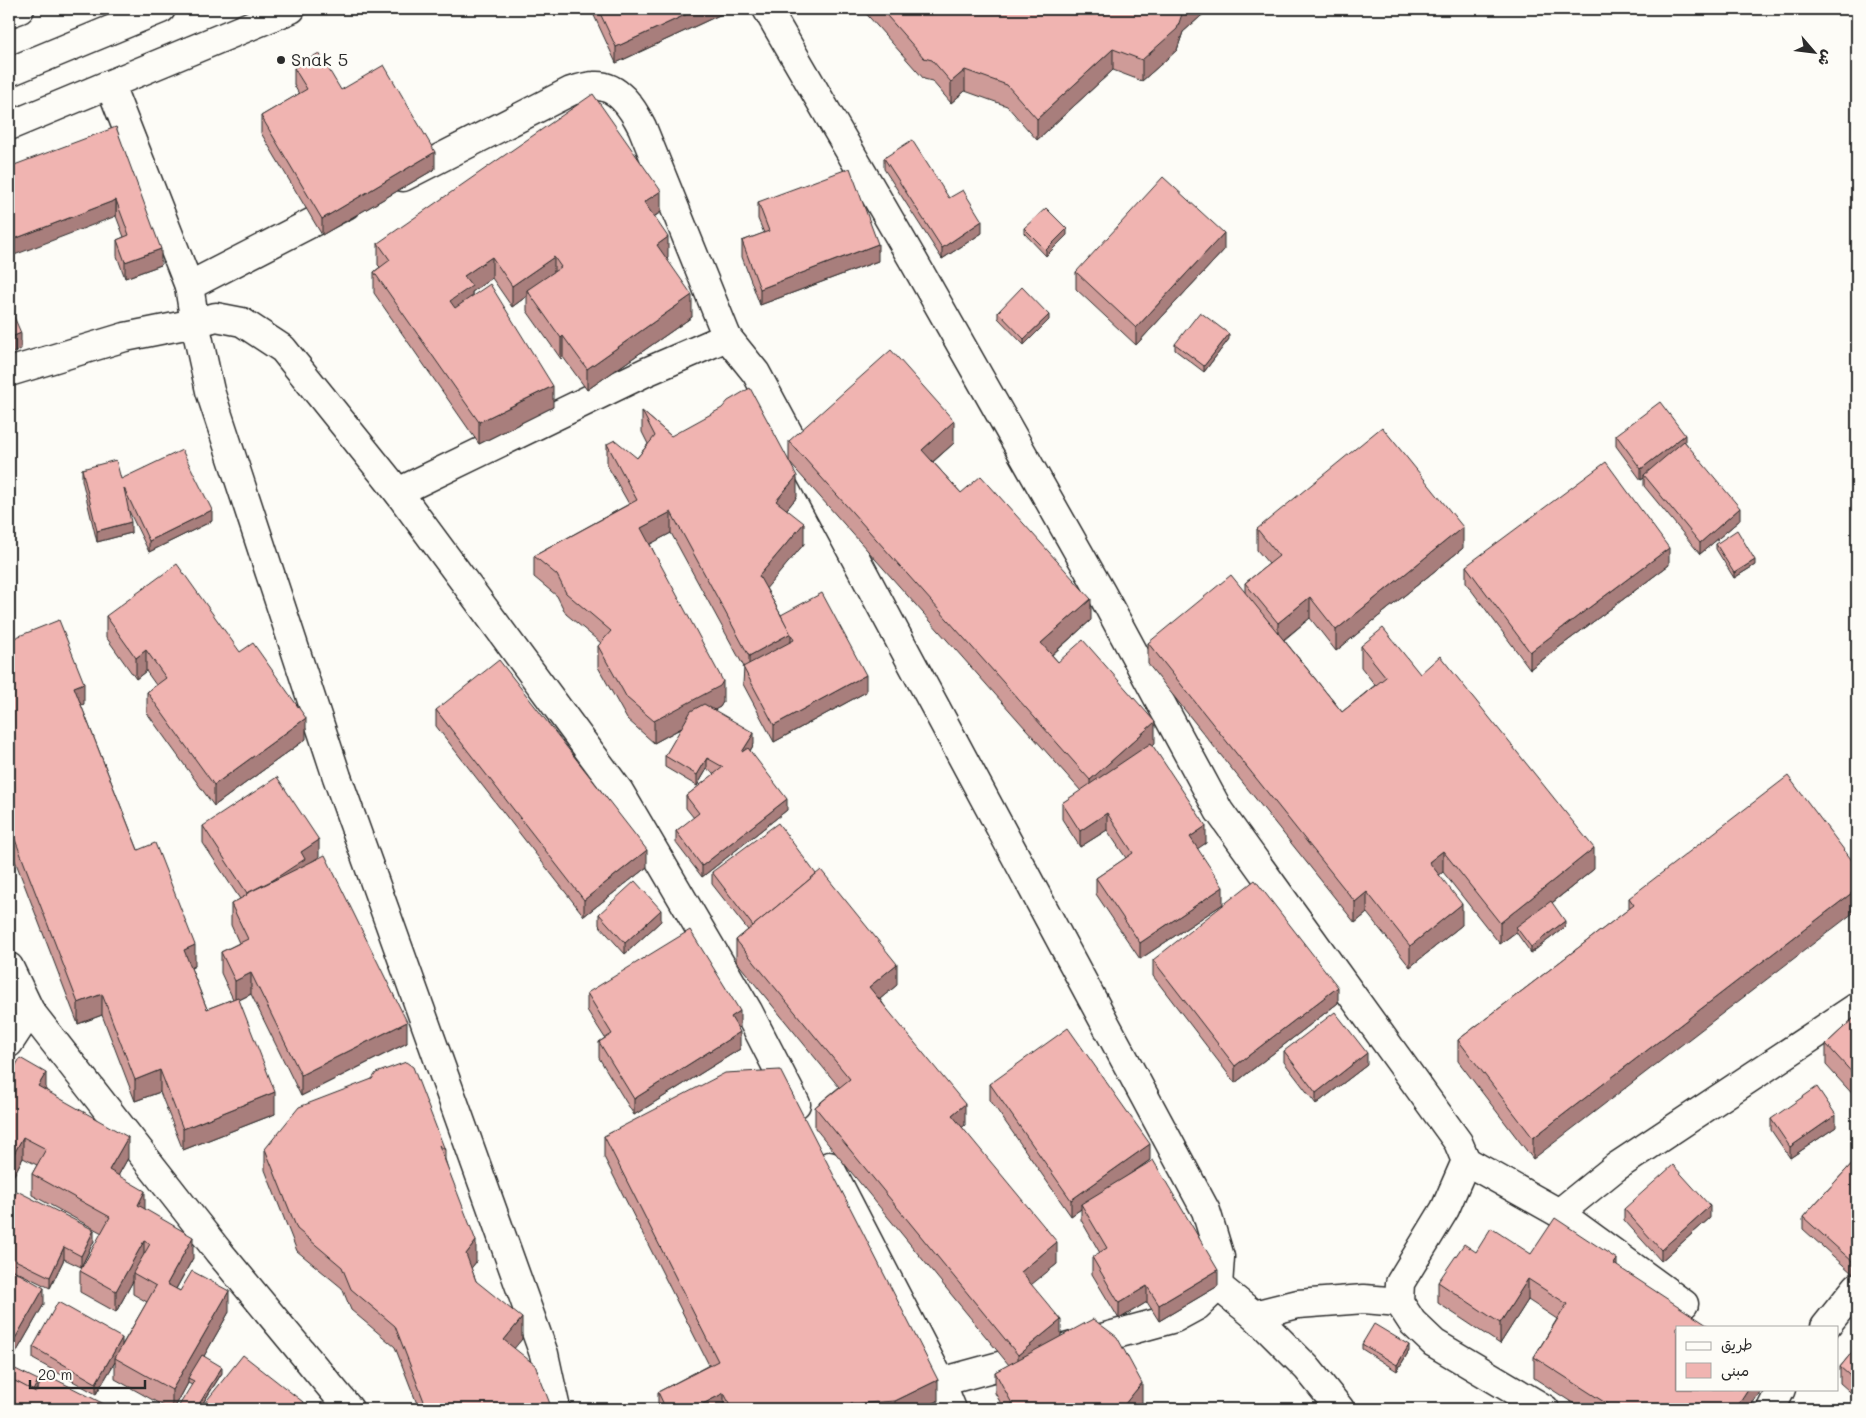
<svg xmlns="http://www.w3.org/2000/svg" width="1866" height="1418" font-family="Mali,'Playpen Sans Arabic',sans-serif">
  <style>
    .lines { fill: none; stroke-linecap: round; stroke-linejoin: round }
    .street-casing { stroke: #2b2b2b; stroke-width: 31 }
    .secondary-casing { stroke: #2b2b2b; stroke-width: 31 }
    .street { stroke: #fdfcf7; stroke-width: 28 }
    .secondary { stroke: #fdfcf7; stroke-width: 28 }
    .wall { fill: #ce9b98; stroke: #2b2b2b }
    .shaded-wall { fill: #a87e7c; stroke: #2b2b2b }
    .building { fill: #f0b4b1; stroke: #2b2b2b }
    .poi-dot { fill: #2b2b2b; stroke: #fdfcf7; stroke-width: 2 }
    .labels { text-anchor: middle; stroke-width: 5; stroke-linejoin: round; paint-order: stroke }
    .poi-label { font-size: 18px; fill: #2b2b2b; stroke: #fdfcf7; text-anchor: start }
  </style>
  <rect width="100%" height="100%" fill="#fdfcf7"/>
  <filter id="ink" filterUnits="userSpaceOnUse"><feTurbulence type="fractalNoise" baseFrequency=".02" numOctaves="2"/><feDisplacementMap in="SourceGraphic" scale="10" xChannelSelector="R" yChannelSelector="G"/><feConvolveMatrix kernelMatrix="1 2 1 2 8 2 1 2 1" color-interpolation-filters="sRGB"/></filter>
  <g filter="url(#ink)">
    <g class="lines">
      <!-- street casing -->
      <g class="street-casing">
        <g id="street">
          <polyline points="767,9 913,260 1102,594 1219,811 1458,1142 1466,1161 1445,1209 1400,1283 1399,1302 1412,1322 1434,1343 1545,1409"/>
          <polyline points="9,13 20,9"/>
          <polyline points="110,85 189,286 195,323 216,317 242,322 283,349 398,492 619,791 748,1011 796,1104"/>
          <path d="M403 177 571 91C579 89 587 86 594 86 618 84 633 109 642 127L727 337"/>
          <polyline points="189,286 346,205"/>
          <polyline points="9,372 125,337 195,323 210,391 337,777 544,1354 556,1409"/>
          <polyline points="398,492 646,372 727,337 756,373 1206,1211 1220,1257 1218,1286 1197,1306 1175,1318 941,1382"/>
          <polyline points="9,1043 30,1011"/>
          <polyline points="1466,1161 1559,1213 1684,1304"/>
          <polyline points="829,1166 941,1382 952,1409"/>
          <polyline points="1559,1213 1616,1167 1857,1007"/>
          <polyline points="1218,1286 1254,1315 1307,1368 1340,1409"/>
          <polyline points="1254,1315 1298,1304 1364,1299 1399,1302"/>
          <polyline points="1825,1327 1857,1287"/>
          <polyline points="1771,1409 1781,1389"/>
        </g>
      </g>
      <!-- secondary casing -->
      <g class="secondary-casing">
        <g id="secondary">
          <polyline points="9,72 161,9"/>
          <polyline points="9,126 291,9"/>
          <polyline points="9,967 30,1011 218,1251 349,1409"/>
        </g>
      </g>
      <!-- street -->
      <use href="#street" class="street"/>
      <!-- secondary -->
      <use href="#secondary" class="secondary"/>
    </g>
    <!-- wall -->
    <g class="wall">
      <polygon points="591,9 728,9 728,11 616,63"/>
      <polygon points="862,9 1209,9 1183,32 1177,50 1142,81 1113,70 1037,140 1007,106 965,91 951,103 932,81 924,79"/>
      <polygon points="294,68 435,169 322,235 261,133 261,116 299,94 294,85"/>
      <polygon points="116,127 161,265 125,278 117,256 117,240 124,237 116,216"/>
      <polygon points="884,158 982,233 942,259 884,169"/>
      <polygon points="758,202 878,261 760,305 742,257 742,241 764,233 758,219"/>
      <polygon points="661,212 654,217 668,258 667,259 692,317 587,390 563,357 561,359 527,311 527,296 512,307 492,278 472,292 472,296 553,407 479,444 374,293 374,272 380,267 378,265 378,243"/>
      <polygon points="1024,228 1067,235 1046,256 1024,233"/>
      <polygon points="1224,250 1136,345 1076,289 1076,272"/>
      <polygon points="998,312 1049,320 1024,345 998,318"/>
      <polygon points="1229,339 1204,372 1175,350 1175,344"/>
      <polygon points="642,411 671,436 797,497 787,509 804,544 766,588 781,615 866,692 774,742 743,684 744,667 671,533 650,544 723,702 720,707 714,710 754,744 750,751 787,810 702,877 676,843 676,831 694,818 686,808 686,796 715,774 707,769 697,786 665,767 665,756 682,728 654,743 627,719 598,667 598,646 601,643 566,614 557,596 534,577 534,556 629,504 607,465 607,444 637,458 648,444 642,432"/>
      <polygon points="1616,435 1685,442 1740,520 1700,554 1644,486 1644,478 1641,480 1616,446"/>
      <polygon points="789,441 954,443 933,462 961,493 1091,620 1052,655 1058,662 1155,743 1152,745 1206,843 1197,848 1223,904 1140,959 1096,894 1096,878 1126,858 1107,830 1080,847 1062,819 1062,803 1081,791 789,462"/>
      <polygon points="82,469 121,479 212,521 149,552 128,509 131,533 97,542 82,480"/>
      <polygon points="1257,529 1463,548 1336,651 1310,618 1284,640 1342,712 1375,685 1361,667 1361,646 1420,674 1594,869 1552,903 1565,927 1531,953 1516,932 1500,944 1443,872 1439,875 1462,925 1410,967 1367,913 1355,923 1148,664 1148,643 1245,593 1245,583 1269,564 1257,550"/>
      <polygon points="1716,544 1755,565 1734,578 1716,549"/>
      <polygon points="1669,565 1530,669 1466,583 1466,566"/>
      <polygon points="106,616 240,652 306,739 214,806 147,713 147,692 156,685 146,671 136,679 106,637"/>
      <polygon points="9,640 84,704 81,705 138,850 195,966 191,968 207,1009 233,999 221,973 221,952 239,943 231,925 231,904 240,899 203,843 203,826 319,857 316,859 407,1043 301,1096 251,994 239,1000 275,1114 183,1150 160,1092 135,1101 102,1015 78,1024 9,845"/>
      <polygon points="436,710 647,867 584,916 436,726"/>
      <polygon points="1857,867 1533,1159 1458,1061 1458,1040 1629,909 1629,898"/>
      <polygon points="712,872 897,985 880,999 965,1125 962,1127 1057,1264 1031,1284 1061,1337 1142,1404 1137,1409 1004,1409 995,1393 995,1372 1009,1365 815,1128 815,1107 839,1087 736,961 736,940 748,930 712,884"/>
      <polygon points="599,914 661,921 625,954 599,925"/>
      <polygon points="1153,960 1338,1003 1235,1083 1153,976"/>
      <polygon points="587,993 740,1027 738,1028 740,1049 634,1115 599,1058 599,1042 605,1038 587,1010"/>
      <polygon points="1857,1015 1857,1099 1826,1065 1826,1044"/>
      <polygon points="1284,1051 1367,1065 1316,1104 1284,1062"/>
      <polygon points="9,1078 46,1090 128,1158 118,1176 145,1209 193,1258 176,1289 229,1312 204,1356 222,1373 200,1408 312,1409 200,1409 192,1385 188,1383 174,1409 169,1409 115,1379 115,1362 96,1394 33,1359 33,1347 122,1345 147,1302 133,1294 133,1281 116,1312 80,1292 80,1271 102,1233 32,1195 32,1174 37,1165 23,1158 9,1184"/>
      <polygon points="372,1079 445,1150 445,1159 476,1262 471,1268 476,1281 522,1339 514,1348 552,1409 419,1409 395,1347 351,1310 342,1288 297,1251 265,1170 265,1149"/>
      <polygon points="990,1084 1150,1160 1129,1175 1218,1286 1159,1321 1147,1302 1119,1319 1092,1274 1092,1257 1100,1253 1081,1220 1081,1209 1071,1216 990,1100"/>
      <polygon points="1771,1119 1836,1127 1790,1158 1771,1130"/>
      <polygon points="604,1136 938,1401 921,1409 658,1409 658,1392 709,1365 604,1157"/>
      <polygon points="1857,1158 1857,1269 1853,1274 1803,1229 1803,1217"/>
      <polygon points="9,1191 94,1241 81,1267 64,1259 50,1288 11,1269 44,1304 9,1365"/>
      <polygon points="1624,1209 1710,1218 1661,1261 1624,1220"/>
      <polygon points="1476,1252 1531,1254 1617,1267 1749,1409 1582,1409 1534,1378 1534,1357 1557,1319 1528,1300 1500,1344 1438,1303 1438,1282"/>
      <polygon points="1362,1344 1409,1351 1397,1371 1362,1349"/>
      <polygon points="1857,1346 1857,1398 1840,1383 1840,1367"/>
    </g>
    <!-- shaded-wall -->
    <g class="shaded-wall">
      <polygon points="698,9 728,9 728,11 616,63 616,47"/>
      <polygon points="1185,9 1209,9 1183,32 1177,50 1142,81 1142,60"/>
      <polygon points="1113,49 1113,70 1037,140 1037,119"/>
      <polygon points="965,70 965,91 951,103 951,82"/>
      <polygon points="435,152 435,169 322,235 322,219"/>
      <polygon points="661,191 661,212 644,223 644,202"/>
      <polygon points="116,200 116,216 9,257 9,241"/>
      <polygon points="982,221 982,233 942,259 942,248"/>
      <polygon points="1067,229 1067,235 1046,256 1046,250"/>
      <polygon points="1224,233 1224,250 1136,345 1136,328"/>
      <polygon points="668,237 668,258 657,266 657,245"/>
      <polygon points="878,244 878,261 760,305 760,289"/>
      <polygon points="161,249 161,265 125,278 125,262"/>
      <polygon points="492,257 492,278 472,292 472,307 450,322 450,301 464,276"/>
      <polygon points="554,257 554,278 527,290 527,296 512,307 512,286"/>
      <polygon points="692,295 692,317 587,390 587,369"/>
      <polygon points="1049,315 1049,320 1024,345 1024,339"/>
      <polygon points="21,333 21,349 9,355 9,338"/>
      <polygon points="1229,334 1229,339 1204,372 1204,366"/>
      <polygon points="563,336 563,357 561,359 561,338"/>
      <polygon points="553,386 553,407 479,444 479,422"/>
      <polygon points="954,421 954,443 922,471 922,450"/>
      <polygon points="1685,435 1685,447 1644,475 1644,478 1641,480 1641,469"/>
      <polygon points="797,476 797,497 776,522 776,501"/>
      <polygon points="1740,508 1740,520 1700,554 1700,543"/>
      <polygon points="212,510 212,521 149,552 149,541"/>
      <polygon points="671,512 671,533 641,549 641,528"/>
      <polygon points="131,522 131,533 97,542 97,531"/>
      <polygon points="804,523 804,544 759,597 759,576"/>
      <polygon points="1463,527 1463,548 1336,651 1336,630"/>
      <polygon points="1669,548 1669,565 1530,669 1530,652"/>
      <polygon points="1755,560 1755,565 1734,578 1734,573"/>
      <polygon points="1310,597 1310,618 1278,644 1278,623"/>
      <polygon points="1091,599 1091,620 1041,664 1041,643"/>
      <polygon points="791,633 791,654 749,677 749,656"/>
      <polygon points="146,650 146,671 136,679 136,658"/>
      <polygon points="866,675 866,692 774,742 774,725"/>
      <polygon points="723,681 723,702 720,707 654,743 654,721"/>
      <polygon points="84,683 84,704 74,708 74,687"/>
      <polygon points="306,718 306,739 214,806 214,785"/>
      <polygon points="1155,722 1155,743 1090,801 1090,780"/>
      <polygon points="754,733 754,744 742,764 742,752"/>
      <polygon points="707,758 707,769 697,786 697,775"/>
      <polygon points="787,799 787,810 702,877 702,866"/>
      <polygon points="1107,813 1107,830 1080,847 1080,831"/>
      <polygon points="1206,826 1206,843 1190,854 1190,837"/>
      <polygon points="319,840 319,857 305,866 249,896 301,852"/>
      <polygon points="1594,848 1594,869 1518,930 1516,927 1516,932 1500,944 1500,923"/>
      <polygon points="647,850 647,867 584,916 584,900"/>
      <polygon points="1443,851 1443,872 1429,883 1429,862"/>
      <polygon points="1223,887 1223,904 1140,959 1140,943"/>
      <polygon points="1857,889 1857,910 1533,1159 1533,1138"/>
      <polygon points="1367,892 1367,913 1355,923 1355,902"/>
      <polygon points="1462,904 1462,925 1410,967 1410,946"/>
      <polygon points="661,910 661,921 625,954 625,943"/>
      <polygon points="1565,921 1565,927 1531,953 1531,947"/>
      <polygon points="195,945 195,966 184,971 184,950"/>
      <polygon points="897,964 897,985 869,1008 869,987"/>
      <polygon points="251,973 251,994 235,1002 235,981"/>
      <polygon points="1338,987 1338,1003 1235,1083 1235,1066"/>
      <polygon points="102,994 102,1015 78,1024 78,1003"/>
      <polygon points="740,1011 740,1027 731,1033 731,1017"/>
      <polygon points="407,1022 407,1043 301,1096 301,1075"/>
      <polygon points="740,1032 740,1049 634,1115 634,1099"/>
      <polygon points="1367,1053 1367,1065 1316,1104 1316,1093"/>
      <polygon points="160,1070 160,1092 135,1101 135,1080"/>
      <polygon points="46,1073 46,1094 38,1086"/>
      <polygon points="275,1092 275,1114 183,1150 183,1129"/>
      <polygon points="965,1104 965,1125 952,1136 952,1115"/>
      <polygon points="1836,1115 1836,1127 1790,1158 1790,1147"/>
      <polygon points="23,1137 23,1158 9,1184 9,1163"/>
      <polygon points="128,1137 128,1158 109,1192 109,1170"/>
      <polygon points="1150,1144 1150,1160 1083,1207 1081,1204 1081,1209 1071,1216 1071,1200"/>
      <polygon points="145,1191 145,1212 138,1205"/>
      <polygon points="1710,1206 1710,1218 1661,1261 1661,1250"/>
      <polygon points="94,1230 94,1241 81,1267 81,1256"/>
      <polygon points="193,1237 193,1258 167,1305 167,1284"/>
      <polygon points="144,1241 144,1262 133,1273 133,1281 116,1312 116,1291"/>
      <polygon points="476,1241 476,1262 466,1275 466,1254"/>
      <polygon points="1057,1242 1057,1264 1021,1293 1021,1272"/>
      <polygon points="64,1247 64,1259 50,1288 50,1277"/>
      <polygon points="1857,1258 1857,1269 1853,1274 1853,1262"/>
      <polygon points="1617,1259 1617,1280 1614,1264"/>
      <polygon points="1218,1270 1218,1286 1159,1321 1159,1305"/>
      <polygon points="1528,1279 1528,1300 1500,1344 1500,1323"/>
      <polygon points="1147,1286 1147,1302 1119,1319 1119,1303"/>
      <polygon points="44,1288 44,1304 9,1365 9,1349"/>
      <polygon points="229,1291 229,1312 191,1379 188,1378 188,1383 174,1409 172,1409 172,1390"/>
      <polygon points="522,1318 522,1339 504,1361 504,1340"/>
      <polygon points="1061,1320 1061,1341 1018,1376 1018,1355"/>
      <polygon points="122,1338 122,1349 115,1358 115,1362 96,1394 96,1383"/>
      <polygon points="1409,1345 1409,1351 1397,1371 1397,1365"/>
      <polygon points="222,1367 222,1373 199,1409 196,1409"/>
      <polygon points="38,1380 38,1386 30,1402 30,1396"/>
      <polygon points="938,1380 938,1401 921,1409 895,1409 895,1401"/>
      <polygon points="1142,1383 1142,1404 1137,1409 1124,1409 1124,1405"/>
      <polygon points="1748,1389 1762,1389 1749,1409 1735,1409"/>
      <polygon points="724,1393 724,1409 693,1409"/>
    </g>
    <!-- building -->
    <g class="building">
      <polygon points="598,9 698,9 616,47"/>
      <polygon points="881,9 1185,9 1183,11 1177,29 1142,60 1113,49 1037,119 1007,85 965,70 951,82 932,60 924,58"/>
      <polygon points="319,53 341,90 384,65 435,152 322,219 261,116 307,89 294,68"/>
      <polygon points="593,94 661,191 644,202 668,237 657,245 692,295 587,369 563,336 561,338 527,290 561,267 554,257 512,286 492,257 464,276 472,286 450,301 455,308 490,284 553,386 479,422 374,272 390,260 378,243"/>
      <polygon points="116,127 161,249 125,262 117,240 129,235 116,200 9,241 9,167"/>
      <polygon points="912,140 949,198 963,190 982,221 942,248 884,158"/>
      <polygon points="850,168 878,244 760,289 742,241 769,231 758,202"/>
      <polygon points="1163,177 1224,233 1136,328 1076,272"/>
      <polygon points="1046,208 1067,229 1046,250 1024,228"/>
      <polygon points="1022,287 1049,315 1024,339 998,312"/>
      <polygon points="9,305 21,333 9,338"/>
      <polygon points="1200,312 1229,334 1204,366 1175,344"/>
      <polygon points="891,350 954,421 922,450 961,493 981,476 1091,599 1041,643 1058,662 1083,640 1155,722 1090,780 789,441"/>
      <polygon points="750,388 797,476 776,501 804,523 759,576 791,633 749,656 671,512 641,528 723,681 720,686 654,721 627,698 598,646 611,631 566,593 557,575 534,556 637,500 607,444 615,440 637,458 655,436 642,411 671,436 722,408 728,401"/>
      <polygon points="1660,402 1685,435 1641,469 1616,435"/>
      <polygon points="1382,427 1463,527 1336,630 1310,597 1278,623 1245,583 1279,556 1257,529"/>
      <polygon points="1684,441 1740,508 1700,543 1644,475"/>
      <polygon points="182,450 212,510 149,541 124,488 131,522 97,531 82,469 116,460 121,479"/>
      <polygon points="1606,462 1669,548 1530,652 1466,566"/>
      <polygon points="1737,530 1755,560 1734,573 1716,544"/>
      <polygon points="177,564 240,652 253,643 306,718 214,785 147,692 166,678 146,650 136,658 106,616"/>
      <polygon points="1231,575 1342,712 1386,677 1361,646 1383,628 1420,674 1440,656 1594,848 1500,923 1443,851 1429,862 1462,904 1410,946 1367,892 1355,902 1148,643"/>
      <polygon points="822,593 866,675 774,725 743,667 794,640 781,615"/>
      <polygon points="59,620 84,683 74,687 138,850 155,843 195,945 184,950 207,1009 238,997 275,1092 183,1129 160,1070 135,1080 102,994 78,1003 9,824 9,640"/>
      <polygon points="499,660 647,850 584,900 436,710"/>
      <polygon points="704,704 754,733 742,752 748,748 787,799 702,866 676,831 699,813 686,796 723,767 707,758 697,775 665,756 691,711"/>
      <polygon points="1151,743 1206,826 1190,837 1223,887 1140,943 1096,878 1133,853 1107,813 1080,831 1062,803"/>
      <polygon points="1788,776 1857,867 1857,889 1533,1138 1458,1040 1634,905 1629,898"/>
      <polygon points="277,777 319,840 301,852 305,859 273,880 247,893 203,826"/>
      <polygon points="778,823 816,874 753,926 712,872"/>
      <polygon points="325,855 407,1022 301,1075 251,973 235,981 221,952 248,939 231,904 247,895 246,894"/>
      <polygon points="821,870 897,964 869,987 965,1104 952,1115 1057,1242 1021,1272 1061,1320 1018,1355 815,1107 850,1079 736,940"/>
      <polygon points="1255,880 1338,987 1235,1066 1153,960"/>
      <polygon points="635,881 661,910 625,943 599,914"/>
      <polygon points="1551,901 1565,921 1531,947 1516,927"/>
      <polygon points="690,930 740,1011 731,1017 740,1032 634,1099 599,1042 612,1034 587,993"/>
      <polygon points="1335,1012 1367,1053 1316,1093 1284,1051"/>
      <polygon points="1857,1015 1857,1078 1826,1044"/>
      <polygon points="1068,1028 1150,1144 1071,1200 990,1084"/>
      <polygon points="20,1058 46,1073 38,1086 128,1137 109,1170 145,1191 138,1205 193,1237 167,1284 180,1291 192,1271 229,1291 172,1390 115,1358 156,1286 133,1273 150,1244 144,1241 116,1291 80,1271 110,1217 32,1174 46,1149 23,1137 9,1163 9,1078"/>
      <polygon points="406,1062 413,1067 445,1150 439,1145 476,1241 466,1254 476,1281 522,1318 504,1340 535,1365 552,1409 427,1409 395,1326 351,1289 342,1267 297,1229 265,1149 299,1107 372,1079 376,1073"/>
      <polygon points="780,1070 938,1380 895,1401 851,1404 851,1409 732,1409 724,1393 693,1409 666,1409 658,1392 718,1361 604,1136 725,1073"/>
      <polygon points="1817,1087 1836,1115 1790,1147 1771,1119"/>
      <polygon points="1857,1158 1857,1258 1853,1262 1803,1217"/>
      <polygon points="1153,1160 1218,1270 1159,1305 1147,1286 1119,1303 1092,1257 1107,1248 1081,1204"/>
      <polygon points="1673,1165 1710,1206 1661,1250 1624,1209"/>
      <polygon points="9,1191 14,1194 9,1204"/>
      <polygon points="17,1191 94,1230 81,1256 64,1247 50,1277 9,1257 9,1207"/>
      <polygon points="1555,1218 1617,1259 1614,1264 1710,1327 1677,1327 1677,1389 1748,1389 1735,1409 1615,1409 1534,1357 1567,1304 1528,1279 1500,1323 1438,1282 1464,1244 1476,1252 1491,1228 1531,1254"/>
      <polygon points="9,1268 44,1288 9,1349"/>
      <polygon points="58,1302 122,1338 96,1383 33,1347"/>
      <polygon points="1093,1319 1117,1337 1142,1383 1124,1405 1127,1409 1015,1409 995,1372"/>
      <polygon points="1374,1324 1409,1345 1397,1365 1362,1344"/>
      <polygon points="1857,1346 1857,1382 1840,1367"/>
      <polygon points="202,1355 222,1367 196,1409 177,1409 194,1381 188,1378"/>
      <polygon points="243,1355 312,1409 200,1409"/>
      <polygon points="9,1366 38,1380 33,1391 9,1378"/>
      <polygon points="45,1374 104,1404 101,1409 9,1409 9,1378 36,1392"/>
    </g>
  </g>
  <!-- markers -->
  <circle class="poi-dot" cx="281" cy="60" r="5"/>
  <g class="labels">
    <!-- poi labels -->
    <g class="poi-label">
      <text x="291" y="66">Snak 5</text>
    </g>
  </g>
  <!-- margin -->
  <rect width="1866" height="1418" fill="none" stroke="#fdfcf7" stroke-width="30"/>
  <rect x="15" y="15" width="1836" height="1388" fill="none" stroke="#2b2b2b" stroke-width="2" filter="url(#ink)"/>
  <!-- legend -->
  <rect x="1676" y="1326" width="162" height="65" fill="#fdfcf7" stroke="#a9a8a5"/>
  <rect x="1686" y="1342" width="25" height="8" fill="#fdfcf7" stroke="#a9a8a5"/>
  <text x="1721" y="1350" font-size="15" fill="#2b2b2b">طريق</text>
  <rect x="1686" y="1363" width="25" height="15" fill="#f0b4b1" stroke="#a9a8a5"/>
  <text x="1721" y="1376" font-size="15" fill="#2b2b2b">مبنى</text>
  <!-- north arrow -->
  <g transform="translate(1814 52) rotate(118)" stroke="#fdfcf7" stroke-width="4" paint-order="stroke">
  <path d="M0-4L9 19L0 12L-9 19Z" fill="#2b2b2b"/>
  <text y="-8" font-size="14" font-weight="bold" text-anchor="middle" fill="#2b2b2b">ش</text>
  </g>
  <!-- scale -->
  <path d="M30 1380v8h115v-8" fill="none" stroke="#2b2b2b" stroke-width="2.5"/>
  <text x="38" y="1380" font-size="15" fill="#2b2b2b" stroke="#fdfcf7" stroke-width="4" paint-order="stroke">20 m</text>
</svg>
